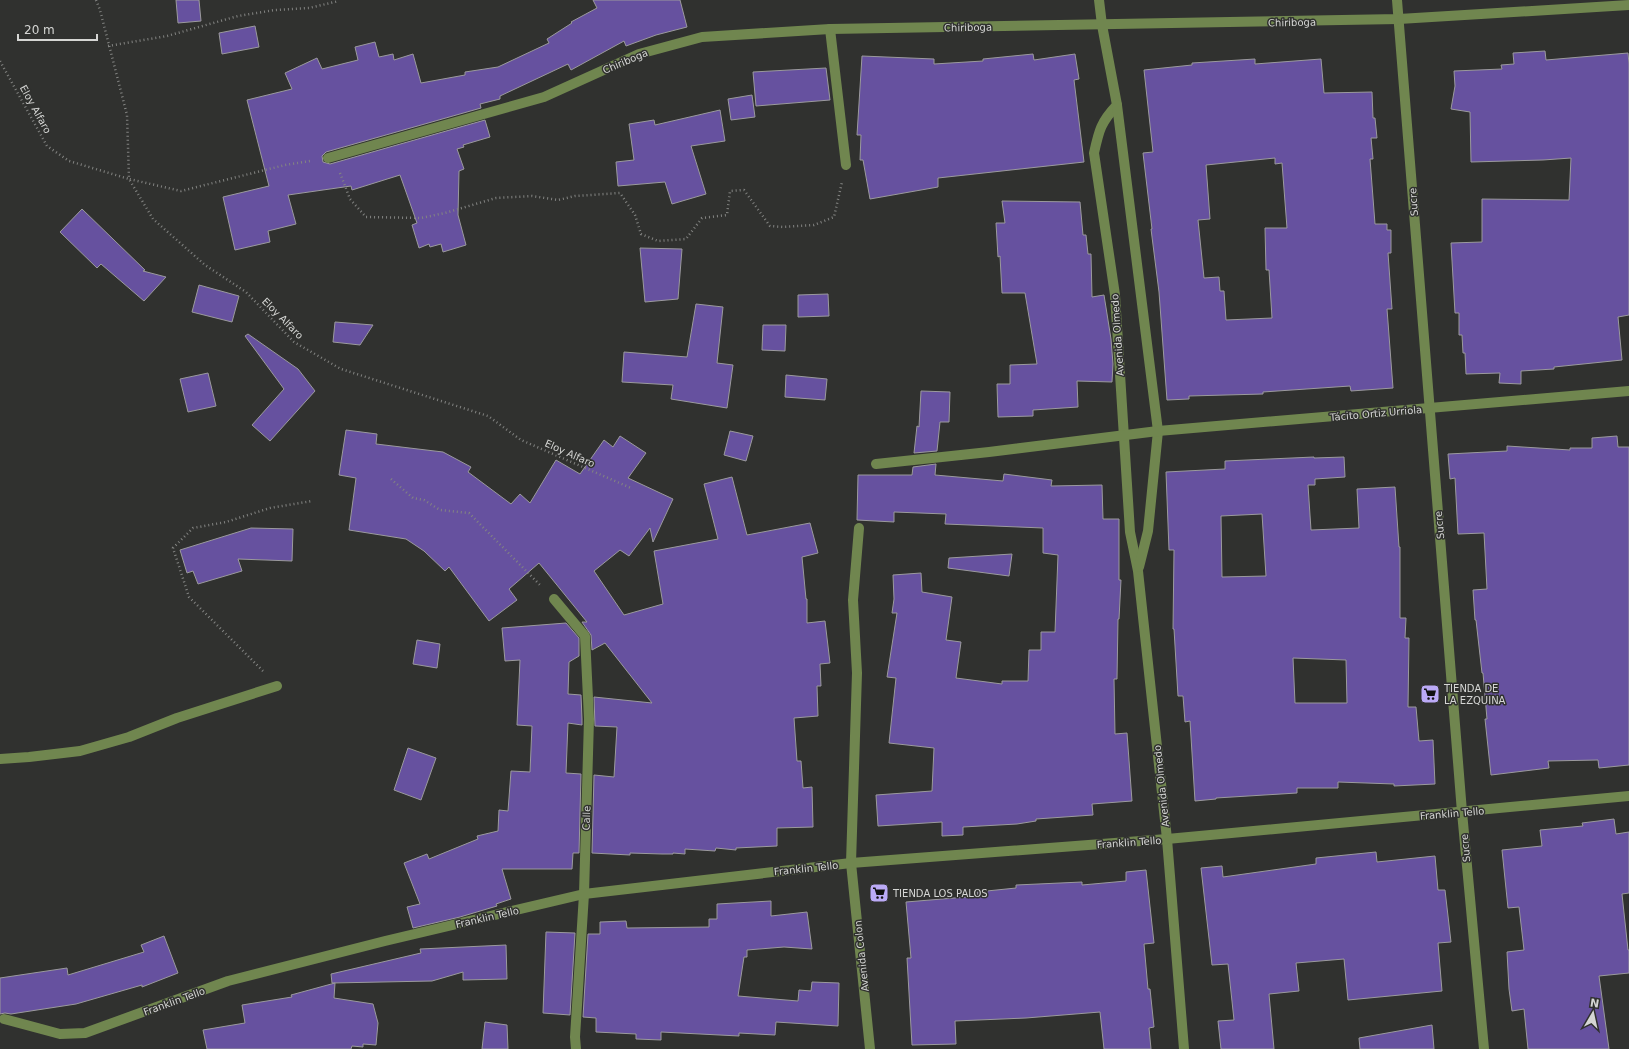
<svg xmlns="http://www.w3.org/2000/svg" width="1629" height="1049" font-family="'DejaVu Sans',sans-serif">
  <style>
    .building { fill: #66519f; stroke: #9b9a9d; fill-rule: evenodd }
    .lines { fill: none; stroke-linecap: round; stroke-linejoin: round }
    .path { stroke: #838482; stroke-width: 2.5; stroke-dasharray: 1 3; stroke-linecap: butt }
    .minor { stroke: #70864f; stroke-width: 10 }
    .labels { text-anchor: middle; stroke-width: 3; stroke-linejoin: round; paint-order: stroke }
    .street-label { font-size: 10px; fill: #d5d6d4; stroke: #30312f }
    .poi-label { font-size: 10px; fill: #d5d6d4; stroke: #30312f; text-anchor: start }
  </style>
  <rect width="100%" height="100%" fill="#30312f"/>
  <!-- building -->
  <g class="building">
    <polygon points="176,0 199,0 201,21 178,23"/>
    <polygon points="593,0 680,0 687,27 656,35 626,46 624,41 571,70 568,64 500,96 500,99 480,104 481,108 326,152 322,156 323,162 330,164 485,120 490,137 463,145 464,147 457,149 464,169 459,171 458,215 466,245 443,252 441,244 430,247 429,244 419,248 412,225 417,223 400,175 352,190 351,186 288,195 296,224 268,231 270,242 235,250 223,197 269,186 247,100 292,89 285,73 317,58 322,69 358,60 355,47 375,42 379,57 393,54 394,60 413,54 421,83 465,75 465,72 498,67 549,43 547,39 572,23 571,22 597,8"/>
    <polygon points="255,26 259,47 222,54 219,33"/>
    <polygon points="1545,51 1546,60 1628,53 1629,64 1629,315 1618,317 1622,360 1554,367 1554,369 1521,371 1521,384 1499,383 1500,373 1466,374 1465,353 1463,353 1462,335 1459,335 1459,313 1455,313 1451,243 1482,242 1482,199 1569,200 1571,158 1543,160 1471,162 1470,112 1451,109 1455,86 1454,71 1502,69 1501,65 1514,64 1513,53"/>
    <polygon points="1033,54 1034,60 1075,54 1079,79 1074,80 1084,162 938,178 938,187 870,199 863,160 860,160 861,135 857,135 862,56 934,59 934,64 983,61 983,59"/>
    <path d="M1255 59V64L1321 59 1324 93 1372 92 1373 118H1375L1377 138H1371L1373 159H1370L1375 224H1387V230H1391V253H1388L1392 309H1387L1393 388 1351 391 1350 386 1263 392V394L1189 396V399L1167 400 1159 292 1151 229H1152L1143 153 1153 152 1144 70 1192 65V63ZM1275 158V164L1282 163 1287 228H1265L1266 270H1269L1272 318 1226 320 1224 291H1220L1219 277 1204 278 1198 220 1210 219 1206 165Z"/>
    <polygon points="826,68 830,100 756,106 753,72"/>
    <polygon points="752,95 755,117 731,120 728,99"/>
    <polygon points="720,110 725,141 691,146 706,194 672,204 665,182 618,186 616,162 634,160 629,124 654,120 655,125"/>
    <polygon points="1002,201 1080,202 1083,235 1086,235 1088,254 1091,254 1092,297 1104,295 1111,339 1113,364 1112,382 1077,381 1078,407 1033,410 1033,416 998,417 997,384 1010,384 1010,365 1037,364 1025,293 1002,293 1000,256 998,257 996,223 1005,223"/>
    <polygon points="82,209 145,270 143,271 166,277 144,301 101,264 97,268 60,232"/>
    <polygon points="640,248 682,249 678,299 645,302"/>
    <polygon points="199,285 239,296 232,322 192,312"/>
    <polygon points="828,294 829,316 798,317 798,295"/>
    <polygon points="696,304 723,307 717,363 733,365 727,408 671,399 673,385 622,382 624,352 687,357"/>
    <polygon points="335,322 373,325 360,345 333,342"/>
    <polygon points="763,325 786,325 785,351 762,350"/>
    <polygon points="248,334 298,369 315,391 270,441 252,425 284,389 245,336"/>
    <polygon points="208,373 216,406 188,412 180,379"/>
    <polygon points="786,375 827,379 825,400 785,397"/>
    <polygon points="921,391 950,392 949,422 940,422 937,451 914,453 917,426 919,427"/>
    <polygon points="346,430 377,434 376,444 443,452 471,467 468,472 511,504 520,494 530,503 556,460 580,474 604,440 613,447 620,436 646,453 628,478 673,499 653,542 650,528 629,556 620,550 594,571 624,615 663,604 654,551 718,539 704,484 732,477 747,535 810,523 818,553 802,557 806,599 807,599 807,623 825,621 830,663 820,664 821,686 817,686 818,716 794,718 797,761 801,761 803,788 812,787 813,827 777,828 777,846 736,848 736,850 716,848 715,851 685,849 685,854 673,853 673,854 662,854 630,853 630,855 592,853 594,775 614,777 617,727 595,726 594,697 652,703 605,643 592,650 591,635 582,622 587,622 539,563 509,589 517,600 489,621 449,567 445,571 424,551 406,539 349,530 356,478 339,475"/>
    <polygon points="730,431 753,436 746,461 724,455"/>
    <polygon points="1617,436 1618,447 1629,447 1629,765 1599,768 1598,760 1548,761 1549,768 1491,775 1485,719 1487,719 1483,673 1482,673 1476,620 1475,620 1473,590 1487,589 1484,533 1458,534 1455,478 1450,479 1448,454 1507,451 1507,446 1570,450 1570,448 1592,448 1592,438"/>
    <path d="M1314 457V458L1344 457 1345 477 1315 479V485H1308L1311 530 1359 528 1357 489 1395 487 1399 547H1400V618H1406L1405 638H1409L1408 707H1416L1419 741 1433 740 1435 784 1394 786V784L1338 782V788H1297V793L1216 798V799L1195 801 1190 721 1185 722 1183 696H1178L1174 629H1173L1174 550H1169L1166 472 1225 469V461ZM1262 514 1266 576 1222 577 1221 516ZM1293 658 1346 660 1347 703H1295Z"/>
    <polygon points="936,464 935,475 1003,481 1004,474 1052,480 1051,486 1102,485 1103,519 1119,519 1119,580 1121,580 1119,619 1118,619 1117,679 1114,679 1115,734 1127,733 1132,801 1092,804 1093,815 1036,819 1036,821 1017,824 963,827 963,835 942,836 942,822 878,826 876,795 932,791 934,748 889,743 896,678 887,677 897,613 892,613 894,599 893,575 921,573 922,592 952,597 946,640 961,642 956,678 1002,684 1002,681 1028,681 1029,650 1041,650 1041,632 1055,632 1058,555 1043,553 1043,528 945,524 946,514 894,512 894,522 857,520 858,475 912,475 913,467"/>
    <polygon points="251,528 293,529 292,561 238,559 242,571 198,584 193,571 187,573 180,550"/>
    <polygon points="1012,554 1009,576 948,568 949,558"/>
    <polygon points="566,623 579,638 579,656 569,662 568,694 581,695 582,719 582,725 568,723 566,773 581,774 579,853 573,853 572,869 502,869 511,899 496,904 497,906 460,917 413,928 407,907 420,904 404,863 427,854 429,859 478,839 477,836 498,831 499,810 508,811 511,771 530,772 532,726 517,725 520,660 505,661 502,628"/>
    <polygon points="417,640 440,644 437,668 413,664"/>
    <polygon points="408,748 436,758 421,800 394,790"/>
    <polygon points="1614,819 1616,834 1629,832 1629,893 1622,894 1628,950 1629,950 1629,973 1599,976 1609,1049 1528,1049 1524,1009 1512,1011 1509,989 1507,952 1524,950 1519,907 1508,908 1502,850 1542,846 1540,830 1583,826 1582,823"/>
    <polygon points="1376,852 1377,862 1435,856 1438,890 1445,890 1451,942 1438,943 1442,991 1348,1000 1344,959 1296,963 1299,991 1269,994 1274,1049 1221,1049 1218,1021 1234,1020 1228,964 1212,965 1201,868 1222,866 1223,877 1316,864 1316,858"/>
    <polygon points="1146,870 1154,943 1144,944 1148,989 1150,989 1154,1027 1149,1028 1151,1049 1104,1049 1100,1012 1026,1018 955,1021 956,1044 912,1045 907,958 911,958 906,902 978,896 977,892 1016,888 1016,885 1082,882 1082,885 1126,881 1126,872"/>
    <polygon points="771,901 771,916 807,912 812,949 784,947 747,950 747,957 744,957 738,996 798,1001 799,990 811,991 812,982 839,983 838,1026 776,1022 775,1035 739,1033 739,1036 661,1032 661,1040 636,1039 636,1034 596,1032 596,1018 583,1017 588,934 600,934 600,922 626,921 627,928 709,927 709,919 717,919 717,904"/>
    <polygon points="546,932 575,933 570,1015 543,1013"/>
    <polygon points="164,936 178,973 142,987 142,985 76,1004 11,1014 5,1013 0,1014 0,978 67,968 68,975 144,952 141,945"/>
    <polygon points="506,945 507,979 463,980 463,972 432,981 332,983 331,974 421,953 420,949"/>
    <polygon points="335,983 334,998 373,1004 378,1023 376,1045 363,1044 363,1047 352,1046 351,1049 207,1049 203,1030 245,1023 242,1005 292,997 291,995"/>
    <polygon points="485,1022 507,1025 508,1049 482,1049"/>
    <polygon points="1432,1025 1434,1049 1360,1049 1359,1038"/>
  </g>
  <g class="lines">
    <!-- path -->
    <g class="path">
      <polyline points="96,0 100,10 127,115 129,179 181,191 285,165 310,161"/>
      <polyline points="108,46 167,36 238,16 275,10 309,8 339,1"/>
      <polyline points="0,61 47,146 69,161 129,179 153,219 205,265 246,292 294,342 341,369 488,416 521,440 631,488"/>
      <polyline points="340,173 350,199 366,217 421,218 445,213 496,198 532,196 558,200 575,196 620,193 635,215 641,234 658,241 686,239 702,218 727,215 730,191 744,190 770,226 783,227 814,225 834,217 842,182"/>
      <polyline points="391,479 413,498 424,500 440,510 469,513 541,586"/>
      <polyline points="263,671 189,597 173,548 193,528 226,522 270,508 312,501"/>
    </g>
    <!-- minor -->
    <g class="minor">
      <path d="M1099 0 1102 25 1117 105C1101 122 1099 130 1094 153L1115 295 1130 532 1138 571 1167 839 1184 1049"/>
      <polyline points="1397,0 1462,812 1484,1049"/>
      <polyline points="830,29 846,165"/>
      <polyline points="1117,105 1158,431 1148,531 1139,567"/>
      <polyline points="328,158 544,97 639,54 702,37 830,29 1399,19 1629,5"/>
      <polyline points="876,464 989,452 1158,431 1629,391"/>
      <polyline points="859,528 853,600 857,673 851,863 870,1049"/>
      <polyline points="554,599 585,636 589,719 584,894 575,1037 576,1049"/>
      <polyline points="0,759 29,757 80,751 129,737 177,718 277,686"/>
      <polyline points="4,1019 60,1034 85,1033 228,981 385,941 584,894 851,863 1167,839 1629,796"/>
    </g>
  </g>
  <!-- icons -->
  <defs>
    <g id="supermarket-square" transform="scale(1)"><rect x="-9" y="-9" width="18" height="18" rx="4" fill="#bbaaf6" stroke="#30312f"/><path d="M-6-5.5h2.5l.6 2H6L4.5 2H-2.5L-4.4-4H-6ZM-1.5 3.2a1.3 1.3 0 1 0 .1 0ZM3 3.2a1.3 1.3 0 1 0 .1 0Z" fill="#111"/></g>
  </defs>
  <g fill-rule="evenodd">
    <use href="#supermarket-square" x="1430" y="694"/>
    <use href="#supermarket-square" x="879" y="893"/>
  </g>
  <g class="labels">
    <!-- street labels -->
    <g class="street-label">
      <text transform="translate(1292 22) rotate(-1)" y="4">Chiriboga</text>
      <text transform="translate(968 27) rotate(-1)" y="4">Chiriboga</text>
      <text transform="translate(625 61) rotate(-23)" y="4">Chiriboga</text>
      <text transform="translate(36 109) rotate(61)" y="4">Eloy Alfaro</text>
      <text transform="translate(1413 202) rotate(-94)" y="4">Sucre</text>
      <text transform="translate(283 318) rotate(45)" y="4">Eloy Alfaro</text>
      <text transform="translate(1117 335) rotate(-94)" y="4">Avenida Olmedo</text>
      <text transform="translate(1376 413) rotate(-5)" y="4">Tácito Ortiz Urriola</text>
      <text transform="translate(570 453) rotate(24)" y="4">Eloy Alfaro</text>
      <text transform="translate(1439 525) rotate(-95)" y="4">Sucre</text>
      <text transform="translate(1161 786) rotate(-96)" y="4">Avenida Olmedo</text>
      <text transform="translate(1452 813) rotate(-5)" y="4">Franklin Tello</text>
      <text transform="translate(586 818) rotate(-88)" y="4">Calle</text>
      <text transform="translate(1129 842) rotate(-4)" y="4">Franklin Tello</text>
      <text transform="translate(1465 848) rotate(-95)" y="4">Sucre</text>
      <text transform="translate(806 868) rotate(-6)" y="4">Franklin Tello</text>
      <text transform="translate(487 917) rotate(-13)" y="4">Franklin Tello</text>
      <text transform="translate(861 956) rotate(-96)" y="4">Avenida Colon</text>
      <text transform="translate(174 1001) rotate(-20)" y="4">Franklin Tello</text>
    </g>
    <!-- poi labels -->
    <g class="poi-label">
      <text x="1444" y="692">TIENDA DE<tspan x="1444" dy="12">LA EZQUINA</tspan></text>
      <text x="893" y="897">TIENDA LOS PALOS</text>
    </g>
  </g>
  <!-- north arrow -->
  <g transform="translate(1593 1013) rotate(9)" stroke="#30312f" stroke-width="3" paint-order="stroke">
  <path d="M0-3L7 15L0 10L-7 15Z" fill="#d5d6d4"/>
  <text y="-6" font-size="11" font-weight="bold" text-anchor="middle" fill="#d5d6d4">N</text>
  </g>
  <!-- scale -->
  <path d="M18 34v6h79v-6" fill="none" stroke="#d5d6d4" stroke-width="2"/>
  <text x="24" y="34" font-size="12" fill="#d5d6d4" stroke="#30312f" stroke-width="3" paint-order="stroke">20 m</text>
</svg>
